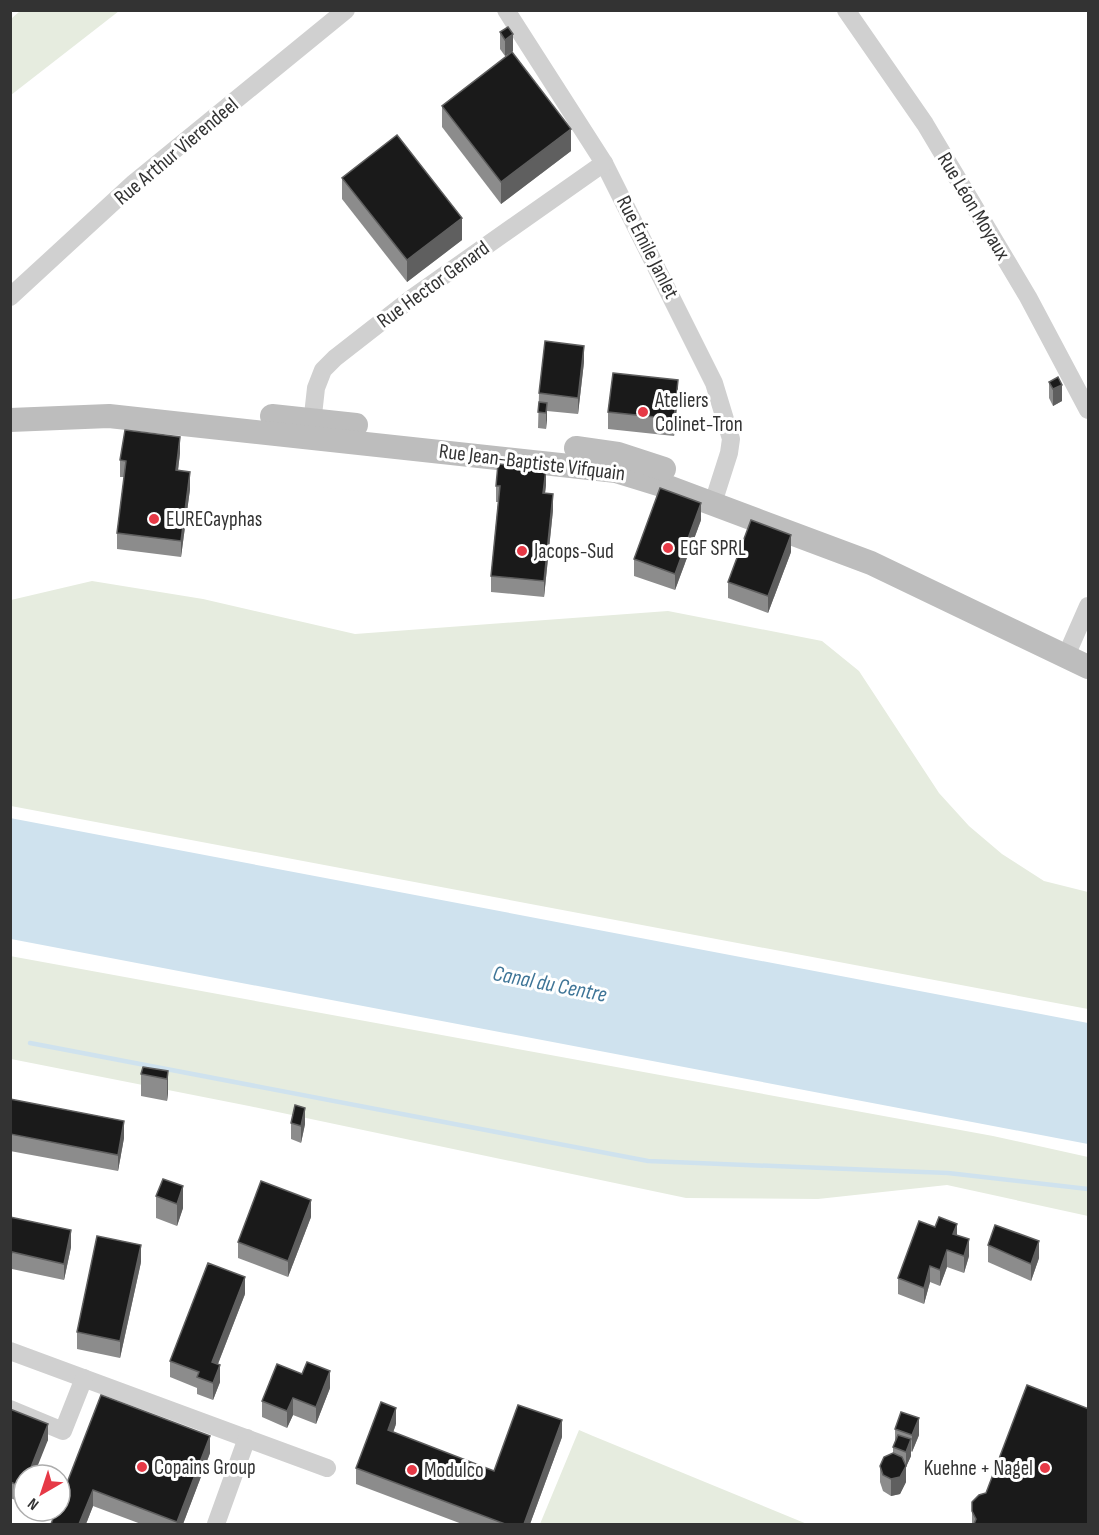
<svg xmlns="http://www.w3.org/2000/svg" width="1099" height="1535" font-family="'Sofia Sans Condensed',sans-serif">
  <style>
    .green { fill: #e6ecdf }
    .water { fill: #cfe2ee }
    .lines { fill: none; stroke-linecap: round; stroke-linejoin: round }
    .stream { stroke: #cfe2ee; stroke-width: 4.5 }
    .street { stroke: #d0d0d0; stroke-width: 18 }
    .secondary { stroke: #bdbdbd; stroke-width: 24 }
    .wall { fill: #8c8c8c }
    .shaded-wall { fill: #5f5f5f }
    .building { fill: #1a1a1a; stroke: #5f5f5f; stroke-width: 1.5 }
    .poi-dot { fill: #e63946; stroke: #fff; stroke-width: 2 }
    .labels { text-anchor: middle; stroke-width: 6; stroke-linejoin: round; paint-order: stroke }
    .street-label { font-size: 21px; fill: #333; stroke: #fff }
    .poi-label { font-size: 21px; fill: #333; stroke: #fff; text-anchor: start }
    .water-label { font-size: 22px; font-style: italic; fill: #3f7597; stroke: #fff }
  </style>
  <rect width="100%" height="100%" fill="#fff"/>
  <!-- green -->
  <g class="green">
    <polygon points="20,11 20,10 119,11 11,95 11,19"/>
    <polygon points="92,581 203,599 355,634 668,611 822,641 859,671 939,793 969,826 1002,854 1044,881 1088,892 1088,1009 11,806 11,600"/>
    <polygon points="10,956 993,1136 1088,1157 1088,1216 947,1185 818,1199 686,1198 249,1106 11,1059"/>
    <polygon points="579,1430 593,1436 807,1524 540,1524"/>
  </g>
  <!-- water -->
  <polygon class="water" points="10,818 1088,1023 1088,1144 11,939"/>
  <g class="lines">
    <!-- stream -->
    <polyline class="stream" points="30,1043 648,1161 948,1173 1088,1189"/>
    <!-- street -->
    <g class="street">
      <polyline points="506,10 604,163 714,383 731,439 729,453 713,503"/>
      <polyline points="846,10 925,124 1028,297 1088,410"/>
      <polyline points="10,297 134,183 346,10"/>
      <polyline points="311,433 316,388 323,370 335,358 412,298 604,163"/>
      <polyline points="1066,656 1088,606"/>
      <polyline points="10,1351 327,1468"/>
      <polyline points="10,1409 63,1431 84,1378"/>
      <polyline points="216,1524 247,1438"/>
    </g>
    <!-- secondary -->
    <g class="secondary">
      <polyline points="272,416 356,425"/>
      <polyline points="10,420 109,416 616,471 668,487 871,563 1088,667"/>
      <polyline points="576,448 618,454 664,469"/>
    </g>
  </g>
  <!-- wall -->
  <g class="wall">
    <polygon points="500,32 513,51 505,56 500,49"/>
    <polygon points="442,106 571,151 501,204 442,127"/>
    <polygon points="342,178 462,240 407,282 342,199"/>
    <polygon points="584,362 578,414 547,411 546,429 538,428 539,393"/>
    <polygon points="1049,382 1062,401 1053,406 1049,398"/>
    <polygon points="678,396 674,436 608,429 608,412"/>
    <polygon points="180,453 178,470 190,489 181,557 117,549 117,533 124,477 120,477 120,460"/>
    <polygon points="546,485 545,493 553,510 544,597 491,592 491,576 498,502 496,502 496,486"/>
    <polygon points="701,520 675,590 634,576 634,559"/>
    <polygon points="791,552 768,613 728,598 728,582"/>
    <polygon points="168,1071 168,1093 167,1101 141,1096 141,1074"/>
    <polygon points="10,1099 124,1138 118,1171 10,1151"/>
    <polygon points="291,1123 305,1124 301,1143 291,1139"/>
    <polygon points="163,1179 183,1208 177,1226 156,1218 156,1196"/>
    <polygon points="10,1217 71,1247 64,1280 12,1269 10,1276"/>
    <polygon points="311,1217 288,1277 238,1258 238,1242"/>
    <polygon points="957,1235 969,1256 964,1273 947,1267 940,1286 930,1282 924,1304 898,1294 898,1278"/>
    <polygon points="988,1245 1039,1258 1031,1281 988,1262"/>
    <polygon points="141,1262 120,1358 77,1349 77,1332"/>
    <polygon points="245,1294 218,1364 220,1382 213,1400 197,1394 197,1388 170,1377 170,1361"/>
    <polygon points="330,1388 316,1424 293,1415 287,1428 262,1417 262,1401"/>
    <polygon points="101,1395 210,1453 183,1524 141,1524 93,1506 86,1524"/>
    <polygon points="10,1409 48,1440 24,1475 23,1503 10,1498"/>
    <polygon points="396,1424 393,1432 494,1471 562,1437 530,1524 462,1524 356,1484 356,1468"/>
    <polygon points="895,1429 919,1435 912,1452 911,1451 911,1456 906,1467 906,1482 900,1494 891,1496 883,1491 880,1482 880,1466 893,1453 893,1447 895,1442"/>
    <polygon points="986,1493 1089,1524 972,1524 972,1511"/>
  </g>
  <!-- shaded-wall -->
  <g class="shaded-wall">
    <polygon points="513,34 513,51 505,56 505,40"/>
    <polygon points="571,129 571,151 501,204 501,182"/>
    <polygon points="462,218 462,240 407,282 407,260"/>
    <polygon points="584,346 584,362 578,414 578,398"/>
    <polygon points="678,380 678,396 674,436 674,419"/>
    <polygon points="1062,385 1062,401 1053,406 1053,389"/>
    <polygon points="547,403 547,420 546,429 546,413"/>
    <polygon points="180,437 180,453 176,487 176,470"/>
    <polygon points="546,469 546,485 543,509 543,493"/>
    <polygon points="190,472 190,489 181,557 181,541"/>
    <polygon points="553,494 553,510 544,597 544,581"/>
    <polygon points="701,503 701,520 675,590 675,574"/>
    <polygon points="791,535 791,552 768,613 768,596"/>
    <polygon points="168,1071 168,1093 167,1101 167,1079"/>
    <polygon points="305,1108 305,1124 301,1143 301,1126"/>
    <polygon points="124,1121 124,1138 118,1171 118,1155"/>
    <polygon points="183,1186 183,1208 177,1226 177,1204"/>
    <polygon points="311,1200 311,1217 288,1277 288,1261"/>
    <polygon points="957,1224 957,1240 953,1234"/>
    <polygon points="71,1230 71,1247 64,1280 64,1264"/>
    <polygon points="969,1239 969,1256 964,1273 964,1256"/>
    <polygon points="1039,1241 1039,1258 1031,1281 1031,1264"/>
    <polygon points="141,1245 141,1262 120,1358 120,1341"/>
    <polygon points="947,1250 947,1267 940,1286 940,1270"/>
    <polygon points="12,1252 12,1269 10,1276 10,1259"/>
    <polygon points="930,1266 930,1282 924,1304 924,1288"/>
    <polygon points="245,1277 245,1294 212,1379 212,1362"/>
    <polygon points="220,1365 220,1382 213,1400 213,1383"/>
    <polygon points="330,1371 330,1388 316,1424 316,1407"/>
    <polygon points="293,1398 293,1415 287,1428 287,1411"/>
    <polygon points="396,1408 396,1424 388,1447 388,1430"/>
    <polygon points="919,1418 919,1435 912,1452 912,1435"/>
    <polygon points="562,1420 562,1437 530,1524 524,1524"/>
    <polygon points="48,1424 48,1440 34,1475 28,1475"/>
    <polygon points="210,1436 210,1453 183,1524 177,1524 177,1522"/>
    <polygon points="911,1439 911,1456 906,1467 906,1482 900,1494 891,1496 891,1479 906,1466 906,1452"/>
    <polygon points="93,1490 93,1506 86,1524 79,1524"/>
  </g>
  <!-- building -->
  <g class="building">
    <polygon points="508,27 513,34 505,40 500,32"/>
    <polygon points="512,52 571,129 501,182 442,106"/>
    <polygon points="397,135 462,218 407,260 342,178"/>
    <polygon points="545,341 584,346 578,398 539,393"/>
    <polygon points="613,373 678,380 674,419 608,412"/>
    <polygon points="1058,377 1062,385 1053,389 1049,382"/>
    <polygon points="539,402 547,403 546,413 538,412"/>
    <polygon points="125,430 180,437 176,470 190,472 181,541 117,533 126,461 120,460"/>
    <polygon points="498,464 546,469 543,493 553,494 544,581 491,576 500,486 496,486"/>
    <polygon points="660,488 701,503 675,574 634,559"/>
    <polygon points="751,520 791,535 768,596 728,582"/>
    <polygon points="143,1067 168,1071 167,1079 141,1074"/>
    <polygon points="10,1099 124,1121 118,1155 10,1134"/>
    <polygon points="295,1105 305,1108 301,1126 291,1123"/>
    <polygon points="163,1179 183,1186 177,1204 156,1196"/>
    <polygon points="261,1181 311,1200 288,1261 238,1242"/>
    <polygon points="10,1217 71,1230 64,1264 12,1252 10,1259"/>
    <polygon points="939,1217 957,1224 953,1234 969,1239 964,1256 947,1250 940,1270 930,1266 924,1288 898,1278 919,1221 935,1227"/>
    <polygon points="995,1225 1039,1241 1031,1264 988,1245"/>
    <polygon points="97,1236 141,1245 120,1341 77,1332"/>
    <polygon points="208,1263 245,1277 212,1362 220,1365 213,1383 197,1377 199,1372 170,1361"/>
    <polygon points="307,1362 330,1371 316,1407 293,1398 287,1411 262,1401 277,1364 302,1374"/>
    <polygon points="1027,1385 1089,1409 1089,1524 974,1524 976,1519 972,1511 972,1502 979,1495 986,1493"/>
    <polygon points="101,1395 210,1436 177,1522 93,1490 79,1524 51,1524 56,1511 60,1511 60,1501"/>
    <polygon points="381,1402 396,1408 388,1430 494,1471 518,1405 562,1420 524,1524 505,1524 356,1468"/>
    <polygon points="10,1409 48,1424 28,1475 24,1475 23,1487 10,1482"/>
    <polygon points="901,1412 919,1418 912,1435 895,1429"/>
    <polygon points="898,1435 911,1439 906,1452 893,1447"/>
    <polygon points="893,1453 902,1457 906,1466 900,1477 891,1479 883,1475 880,1466 884,1457"/>
  </g>
  <!-- markers -->
  <g class="poi-dot">
    <circle cx="643" cy="412" r="6"/>
    <circle cx="154" cy="519" r="6"/>
    <circle cx="668" cy="548" r="6"/>
    <circle cx="522" cy="551" r="6"/>
    <circle cx="142" cy="1467" r="6"/>
    <circle cx="1045" cy="1468" r="6"/>
    <circle cx="412" cy="1470" r="6"/>
  </g>
  <g class="labels">
    <!-- street labels -->
    <g class="street-label">
      <text transform="translate(176 151) rotate(-40)" y="7">Rue Arthur Vierendeel</text>
      <text transform="translate(974 206) rotate(59)" y="7">Rue Léon Moyaux</text>
      <text transform="translate(648 247) rotate(63)" y="7">Rue Émile Janlet</text>
      <text transform="translate(433 284) rotate(-36)" y="7">Rue Hector Genard</text>
      <text transform="translate(532 462) rotate(7)" y="7">Rue Jean-Baptiste Vifquain</text>
    </g>
    <!-- poi labels -->
    <g class="poi-label">
      <text x="655" y="407">Ateliers<tspan x="655" dy="24">Colinet-Tron</tspan></text>
      <text x="166" y="526">EURECayphas</text>
      <text x="680" y="555">EGF SPRL</text>
      <text x="534" y="558">Jacops-Sud</text>
      <text x="154" y="1474">Copains Group</text>
      <text x="1033" y="1475" text-anchor="end">Kuehne + Nagel</text>
      <text x="424" y="1477">Modulco</text>
    </g>
    <!-- water labels -->
    <g class="water-label">
      <text transform="translate(550 983) rotate(11)" y="8">Canal du Centre</text>
    </g>
  </g>
  <!-- border -->
  <rect width="1099" height="1535" fill="none" stroke="#333333" stroke-width="24"/>
  <!-- north arrow -->
  <g transform="translate(42 1493) rotate(219)"><circle r="28" fill="#ffffff" stroke="#adadad" stroke-width="1.5"/>
  <path d="M0-4.5L10 22L0 15L-10 22Z" fill="#e63946"/>
  <text y="-9" font-size="16" font-weight="bold" text-anchor="middle" fill="#333333">N</text>
  </g>
</svg>
